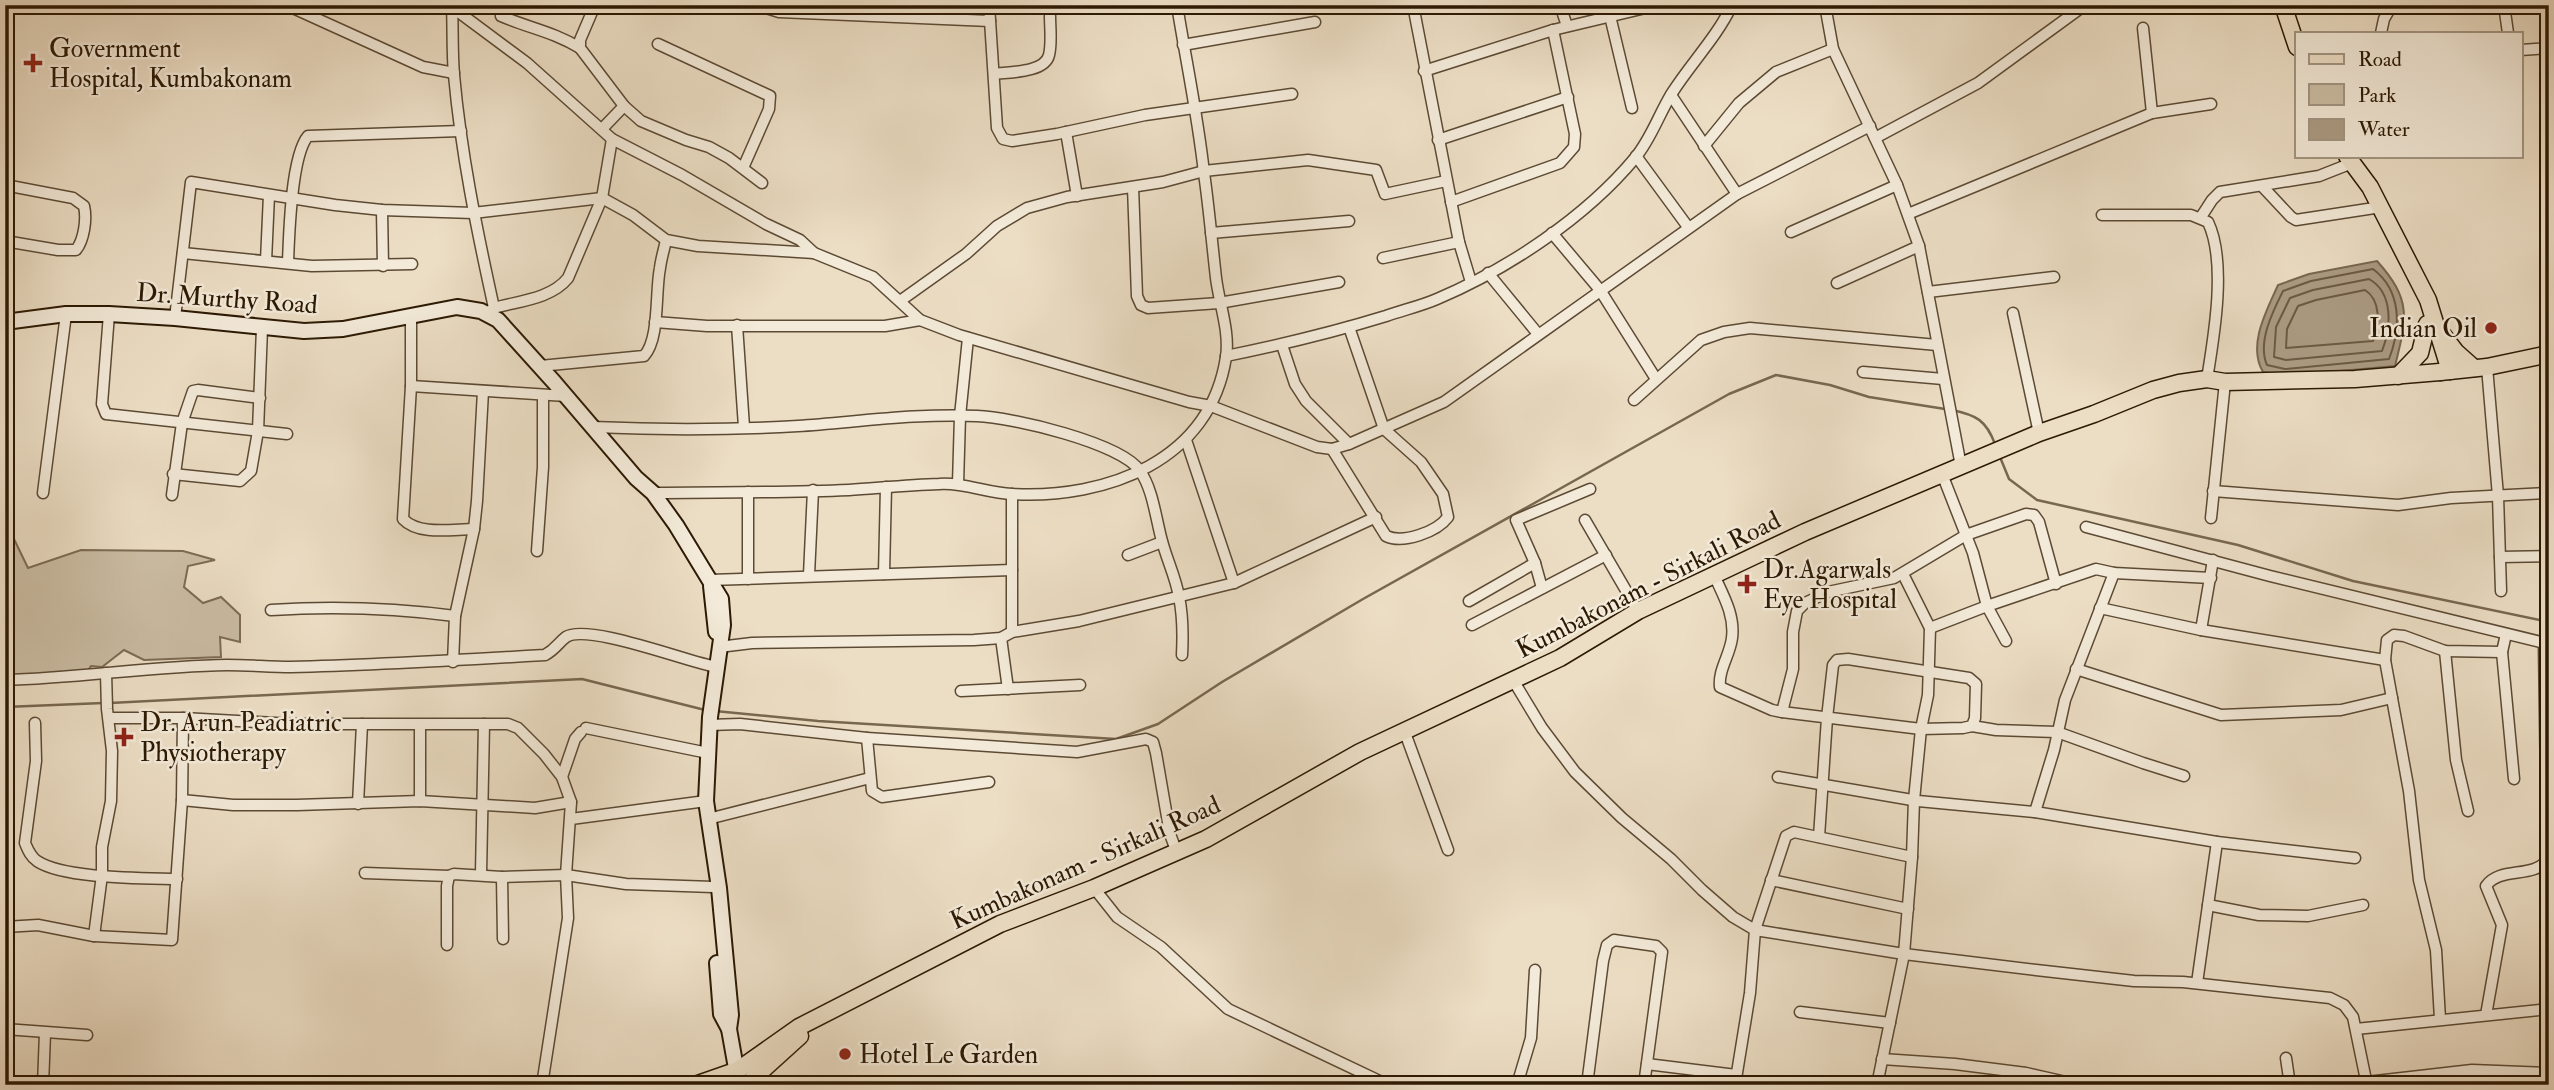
<svg xmlns="http://www.w3.org/2000/svg" width="2554" height="1090" font-family="'IM FELL Double Pica',serif">
  <style>
    .green { fill: #cbbda4; stroke: #7c6b54; stroke-width: 2 }
    .water { fill: #ab9b83; stroke: #786750; stroke-width: 2 }
    .lines { fill: none; stroke-linecap: round; stroke-linejoin: round }
    .shore { stroke: #6c5a43; stroke-width: 2 }
    .stream { stroke: #786750; stroke-width: 2.5 }
    .minor-casing { stroke: #5c4a34; stroke-width: 13 }
    .secondary-casing { stroke: #2c1903; stroke-width: 18 }
    .primary-casing { stroke: #2c1903; stroke-width: 19 }
    .trunk-casing { stroke: #2c1903; stroke-width: 19 }
    .minor { stroke: #f3ead9; stroke-width: 10 }
    .secondary { stroke: #f3ead9; stroke-width: 14 }
    .primary { stroke: #ecdec5; stroke-width: 16 }
    .trunk { stroke: #ecdec5; stroke-width: 16 }
    .poi-dot { fill: #8f2418; stroke: #f3ead9; stroke-width: 2.5 }
    .labels { text-anchor: middle; stroke-width: 5; stroke-linejoin: round; paint-order: stroke }
    .poi-label { font-size: 26px; fill: #2c1903; stroke: #f3ead9; text-anchor: start }
    .street-label { font-size: 26px; fill: #2c1903; stroke: #f3ead9 }
  </style>
  <rect width="100%" height="100%" fill="#ecdec5"/>
  <filter id="stains"><feTurbulence type="fractalNoise" baseFrequency=".00286" numOctaves="4"/><feColorMatrix values="0 0 0 0 .2 0 0 0 0 .09 0 0 0 0 .02 0 0 0 .5 -.17"/></filter>
  <radialGradient id="worn" r=".72"><stop offset=".6" stop-color="#630" stop-opacity="0"/><stop offset="1" stop-color="#630" stop-opacity=".3"/></radialGradient>
  <!-- green -->
  <polygon class="green" points="5,538 14,539 28,568 81,550 183,551 215,560 188,566 184,587 203,603 221,597 240,615 240,642 220,637 221,657 144,660 124,650 102,667 91,666 87,672 5,679"/>
  <!-- water -->
  <path class="water" d="M2377 261C2412 300 2407 318 2395 366L2285 376 2263 372C2247 345 2267 310 2278 285L2309 274Z"/>
  <g class="lines">
    <!-- shore -->
    <g class="shore">
      <path d="M2373 269C2402 291 2401 328 2389 359L2285 369 2267 365C2257 342 2273 311 2283 291L2311 281Z"/>
      <path d="M2369 279C2394 293 2391 328 2382 351L2286 360 2274 357 2276 327 2290 298 2313 290Z"/>
      <path d="M2365 290C2381 300 2380 326 2373 341L2286 348 2287 329 2298 306 2316 300Z"/>
    </g>
    <!-- stream -->
    <g class="stream">
      <path d="M1952 410C1976 415 1986 420 1995 444"/>
      <polyline points="2000,457 2009,479 2037,500 2238,545 2353,581 2549,622"/>
      <polyline points="110,703 582,679 705,710"/>
      <polyline points="5,707 103,703"/>
      <polyline points="715,711 818,721 1116,739 1158,724 1222,682 1363,599 1729,394 1776,375 1830,385 1869,397 1945,409"/>
    </g>
    <!-- minor casing -->
    <g class="minor-casing">
      <g id="minor">
        <polyline points="449,5 527,63 612,139 682,175 766,224 800,240 814,253 873,277 920,320 959,335 1189,402 1211,406 1317,447 1332,449 1349,444 1444,402 1737,194 1870,126"/>
        <path d="M452 5C453 28 452 52 454 75 461 153 477 231 494 308L487 313"/>
        <polyline points="595,5 580,40 580,48 624,106 602,129"/>
        <polyline points="757,5 779,12 990,21"/>
        <polyline points="989,5 997,128 1003,139 1012,141 1057,134 1145,115 1292,94"/>
        <polyline points="1413,5 1459,242 1471,282"/>
        <polyline points="1560,5 1567,26"/>
        <polyline points="1825,5 1833,49 1897,185 1919,246 1961,466"/>
        <polyline points="2504,5 2508,33"/>
        <polyline points="293,8 423,67 454,73"/>
        <path d="M501 16C529 28 554 32 580 48"/>
        <polyline points="1610,16 1632,108"/>
        <polyline points="2143,28 2152,113"/>
        <polyline points="2381,33 2384,19 2392,5"/>
        <polyline points="658,44 770,96 769,109 743,168"/>
        <polyline points="1183,45 1315,22"/>
        <polyline points="2521,50 2549,48"/>
        <polyline points="1424,71 1553,30 1658,5"/>
        <path d="M994 74C1008 72 1045 73 1049 55 1052 43 1050 28 1050 16"/>
        <polyline points="1671,95 1737,194"/>
        <polyline points="624,106 641,121 686,140 709,147 729,158 762,183"/>
        <polyline points="1066,132 1077,196"/>
        <polyline points="1875,138 1978,83 2085,5"/>
        <polyline points="1438,140 1568,97"/>
        <polyline points="1704,146 1739,103 1776,72 1833,49"/>
        <polyline points="1636,156 1688,227"/>
        <path d="M5 185 73 198 84 206C87 219 84 240 76 250H58L5 241"/>
        <polyline points="2262,186 2291,217 2296,220 2381,207"/>
        <polyline points="1133,187 1137,296 1141,305 1148,308 1219,303 1339,282"/>
        <polyline points="1451,202 1560,163 1574,147 1575,134 1553,30"/>
        <polyline points="382,210 383,266"/>
        <polyline points="1908,214 2152,113 2211,104"/>
        <path d="M2102 215H2191L2208 222C2227 262 2214 336 2207 379"/>
        <polyline points="2201,217 2212,200 2220,192 2319,176 2352,163"/>
        <polyline points="1791,232 1897,185"/>
        <polyline points="1211,233 1349,221"/>
        <polyline points="1552,233 1600,290 1656,379"/>
        <polyline points="183,253 312,266 412,264"/>
        <polyline points="1383,258 1459,242"/>
        <polyline points="266,261 269,195"/>
        <path d="M288 263C289 235 291 156 308 136L461 131"/>
        <polyline points="1488,273 1538,334"/>
        <polyline points="1837,283 1919,246"/>
        <polyline points="1928,292 2054,277"/>
        <polyline points="900,301 966,254 997,226 1027,208 1067,197 1163,182 1204,171 1308,160 1376,170 1385,194 1446,181"/>
        <path d="M494 308C519 301 551 299 568 278L602 198 612 139"/>
        <polyline points="2013,313 2039,433"/>
        <polyline points="109,314 102,404 106,414 287,434"/>
        <path d="M411 317V386L403 519C419 536 453 529 474 529"/>
        <polyline points="175,318 191,182 335,205 382,210 473,213 602,198 633,215 666,240 698,246 814,253"/>
        <polyline points="655,322 707,326 885,326 920,320"/>
        <polyline points="737,325 744,427"/>
        <polyline points="1282,345 1295,384 1306,401 1349,444"/>
        <path d="M1226 356C1280 345 1334 332 1386 316 1403 310 1421 306 1437 299 1508 269 1586 217 1635 158 1651 139 1659 114 1672 93 1691 63 1717 37 1732 5"/>
        <path d="M540 366 644 356C660 339 655 292 660 268 661 259 664 250 666 240"/>
        <polyline points="2487,367 2498,496 2501,591"/>
        <polyline points="1863,372 1943,379"/>
        <polyline points="411,386 566,396"/>
        <polyline points="1634,400 1701,340 1724,332 1750,328 1937,345"/>
        <path d="M592 427C660 430 730 430 798 426 857 422 918 413 977 416 1011 417 1122 443 1140 471 1153 489 1156 520 1162 541 1167 560 1176 578 1179 597 1183 616 1183 636 1182 655"/>
        <polyline points="1186,440 1234,583"/>
        <path d="M1332 449 1386 536C1403 544 1437 532 1448 517L1443 494 1421 462 1384 429 1349 327"/>
        <polyline points="173,474 240,481 251,471 258,431 262,328"/>
        <polyline points="1942,474 1973,553 1987,606 2006,641"/>
        <polyline points="958,484 960,416 968,338"/>
        <polyline points="2213,491 2398,505 2451,498 2549,493"/>
        <polyline points="43,493 66,314"/>
        <path d="M653 493C718 492 784 493 849 490 879 488 909 485 939 484 963 482 987 493 1012 494 1107 499 1210 461 1226 357 1230 332 1219 303 1216 278 1212 243 1209 208 1204 173 1198 117 1186 61 1177 5"/>
        <polyline points="172,495 182,423 193,391 198,390 260,398"/>
        <polyline points="2211,518 2225,382"/>
        <polyline points="1585,520 1638,611"/>
        <polyline points="2086,527 2270,576 2549,644"/>
        <polyline points="537,551 543,467 543,395"/>
        <polyline points="1128,555 1162,542"/>
        <polyline points="2500,557 2549,556"/>
        <polyline points="1535,563 1516,520 1590,489"/>
        <polyline points="884,574 886,487"/>
        <polyline points="809,575 813,490"/>
        <path d="M1714 575C1723 595 1735 615 1732 638 1730 655 1718 670 1720 687L1772 710 1782 712 1921 729 1963 728 1972 726 1975 718 1976 684 1969 678 1848 659 1837 660 1833 665 1827 718 1819 837"/>
        <polyline points="748,579 748,492"/>
        <polyline points="710,580 1012,570"/>
        <polyline points="1469,601 1535,563 1542,588"/>
        <polyline points="2100,608 2201,630 2385,660"/>
        <path d="M271 610C333 606 394 608 455 616"/>
        <polyline points="1472,625 1606,555"/>
        <polyline points="1930,628 1987,606 2096,569 2114,573 2211,578"/>
        <polyline points="2201,630 2213,560"/>
        <polyline points="1012,632 1012,494"/>
        <polyline points="1001,638 1008,689"/>
        <polyline points="719,647 752,643 974,640 1001,638 1012,632 1079,621 1234,583 1376,517"/>
        <polyline points="2445,651 2456,760 2468,811"/>
        <polyline points="2502,652 2514,779"/>
        <polyline points="453,662 455,616 474,529 477,501 483,391"/>
        <polyline points="2076,669 2221,715 2341,710 2392,698"/>
        <path d="M5 680C79 678 153 666 227 665 249 665 270 667 291 667 376 665 461 660 545 655 556 649 558 643 566 637 587 623 688 662 716 667"/>
        <polyline points="1513,680 1542,728 1575,772 1622,818 1671,859 1702,890 1733,917 1755,930 1904,954 2036,970 2134,981 2183,982 2330,998 2344,1005 2353,1017 2367,1085"/>
        <polyline points="961,691 1080,685"/>
        <polyline points="1782,712 1793,669 1793,632 1797,611 1805,603 1828,592 1894,578 1966,535 2026,514 2034,515 2039,522 2056,584"/>
        <polyline points="109,718 183,718 293,724 508,724 518,728 544,754 562,777 571,802 566,875 568,918 542,1085"/>
        <path d="M35 723 36 761 25 843C28 850 30 856 37 861 64 879 143 878 177 879"/>
        <polyline points="709,725 740,724 867,738 1077,752 1146,739 1153,742 1156,753 1170,834 1177,853"/>
        <polyline points="1972,726 1996,730 2057,732 2143,763 2184,776"/>
        <polyline points="586,728 708,753"/>
        <polyline points="1404,730 1448,850"/>
        <polyline points="867,738 872,791 882,797 989,782"/>
        <polyline points="562,777 575,739 581,732"/>
        <polyline points="1778,777 1918,801 2035,812 2217,842 2355,858"/>
        <polyline points="182,800 233,805 297,805 420,801 535,808 571,802"/>
        <polyline points="420,801 420,725"/>
        <polyline points="358,804 362,724"/>
        <polyline points="2035,812 2054,750 2065,700 2114,573"/>
        <polyline points="571,819 706,801"/>
        <polyline points="708,819 870,778"/>
        <polyline points="365,873 449,876"/>
        <polyline points="481,874 484,724"/>
        <polyline points="502,877 503,939"/>
        <polyline points="1771,880 1908,909"/>
        <polyline points="1094,888 1117,917 1161,947 1228,1009 1388,1085"/>
        <polyline points="2208,905 2259,915 2308,916 2363,905"/>
        <polyline points="5,927 38,925 94,936 172,940 182,800 183,718"/>
        <polyline points="94,936 102,875 102,847 111,801 112,751 107,709 106,673"/>
        <polyline points="447,945 447,886 449,876 454,874 502,877 566,875 626,884 713,887"/>
        <polyline points="2197,983 2217,842"/>
        <polyline points="1800,1012 1890,1023"/>
        <path d="M2486 1015 2502 925 2486 886C2500 866 2533 879 2547 860L2544 643"/>
        <polyline points="2440,1019 2436,950 2419,880 2409,791 2385,660 2387,640 2394,635 2404,636 2445,651 2502,652 2506,634"/>
        <polyline points="5,1029 87,1035"/>
        <polyline points="2356,1029 2549,1009"/>
        <polyline points="2286,1058 2290,1085"/>
        <polyline points="1882,1059 1955,1064 2026,1073 2079,1085"/>
        <polyline points="1647,1064 1736,1075"/>
        <polyline points="2367,1082 2472,1070 2549,1073"/>
        <polyline points="43,1085 45,1033"/>
        <polyline points="1517,1085 1531,1038 1535,970"/>
        <polyline points="1587,1085 1603,961 1607,945 1614,940 1656,946 1662,952 1644,1085"/>
        <polyline points="1735,1085 1750,993 1755,930 1786,836 1794,832 1912,857"/>
        <polyline points="1877,1085 1904,954 1912,857 1914,800 1921,729 1928,695 1930,628 1903,574"/>
      </g>
    </g>
    <!-- secondary casing -->
    <g class="secondary-casing">
      <g id="secondary">
        <polyline points="5,322 66,314 109,314 175,318 304,331 343,329 457,307 481,311 498,320 554,382 636,478 653,493 676,525 721,599 723,625 710,717 706,801 719,888 731,1015 729,1029"/>
        <polyline points="711,586 716,632"/>
        <polyline points="717,963 721,1014 729,1029 739,1085"/>
      </g>
    </g>
    <!-- primary casing -->
    <g class="primary-casing">
      <g id="primary">
        <polyline points="695,1085 738,1070 799,1027 1000,924 1094,888 1206,839 1360,752 1560,658 1638,611 1805,532 2039,433 2094,414 2153,390 2179,383 2207,379 2225,382 2355,379 2440,372"/>
        <polyline points="746,1085 800,1036"/>
      </g>
    </g>
    <!-- trunk casing -->
    <g class="trunk-casing">
      <g id="trunk">
        <polyline points="2283,5 2297,47"/>
        <polyline points="2347,156 2370,187 2428,300 2450,371"/>
        <polyline points="2443,335 2456,352 2474,368"/>
        <polyline points="2440,372 2487,367 2549,354"/>
        <polyline points="2398,376 2420,353 2427,324"/>
      </g>
    </g>
    <!-- minor -->
    <use href="#minor" class="minor"/>
    <!-- secondary -->
    <use href="#secondary" class="secondary"/>
    <!-- primary -->
    <use href="#primary" class="primary"/>
    <!-- trunk -->
    <use href="#trunk" class="trunk"/>
  </g>
  <!-- markers -->
  <g class="poi-dot">
    <path d="M29.5 52.5h7v7h7v7h-7v7h-7v-7h-7v-7h7z"/>
    <circle cx="2491" cy="328" r="7"/>
    <path d="M1743.5 573.5h7v7h7v7h-7v7h-7v-7h-7v-7h7z"/>
    <path d="M120.5 726.5h7v7h7v7h-7v7h-7v-7h-7v-7h7z"/>
    <circle cx="845" cy="1054" r="7"/>
  </g>
  <g class="labels">
    <!-- poi labels -->
    <g class="poi-label">
      <text x="49" y="57">Government<tspan x="49" dy="30">Hospital, Kumbakonam</tspan></text>
      <text x="2477" y="337" text-anchor="end">Indian Oil</text>
      <text x="1763" y="578">Dr.Agarwals<tspan x="1763" dy="30">Eye Hospital</tspan></text>
      <text x="140" y="731">Dr. Arun Peadiatric<tspan x="140" dy="30">Physiotherapy</tspan></text>
      <text x="859" y="1063">Hotel Le Garden</text>
    </g>
    <!-- street labels -->
    <g class="street-label">
      <text transform="translate(227 298) rotate(4)" y="9">Dr. Murthy Road</text>
      <text transform="translate(1648 584) rotate(-27)" y="9">Kumbakonam - Sirkali Road</text>
      <text transform="translate(1085 862) rotate(-24)" y="9">Kumbakonam - Sirkali Road</text>
    </g>
  </g>
  <!-- margin -->
  <rect width="2554" height="1090" fill="none" stroke="#ecdec5" stroke-width="28"/>
  <rect x="7" y="7" width="2540" height="1076" fill="none" stroke="#2c1903" stroke-width="3.5"/>
  <rect x="14" y="14" width="2526" height="1062" fill="none" stroke="#2c1903" stroke-width="2"/>
  <!-- legend -->
  <rect x="2295" y="32" width="228" height="126" fill="#f3ead9" stroke="#a39683" stroke-width="2"/>
  <rect x="2309" y="54" width="35" height="10" fill="#ecdec5" stroke="#a39683" stroke-width="2"/>
  <text x="2358" y="66" font-size="21" fill="#2c1903">Road</text>
  <rect x="2309" y="84" width="35" height="21" fill="#cbbda4" stroke="#a39683" stroke-width="2"/>
  <text x="2358" y="102" font-size="21" fill="#2c1903">Park</text>
  <rect x="2309" y="119" width="35" height="21" fill="#ab9b83" stroke="#a39683" stroke-width="2"/>
  <text x="2358" y="136" font-size="21" fill="#2c1903">Water</text>
  <rect width="100%" height="100%" filter="url(#stains)"/>
  <rect width="100%" height="100%" fill="url(#worn)"/>
</svg>
